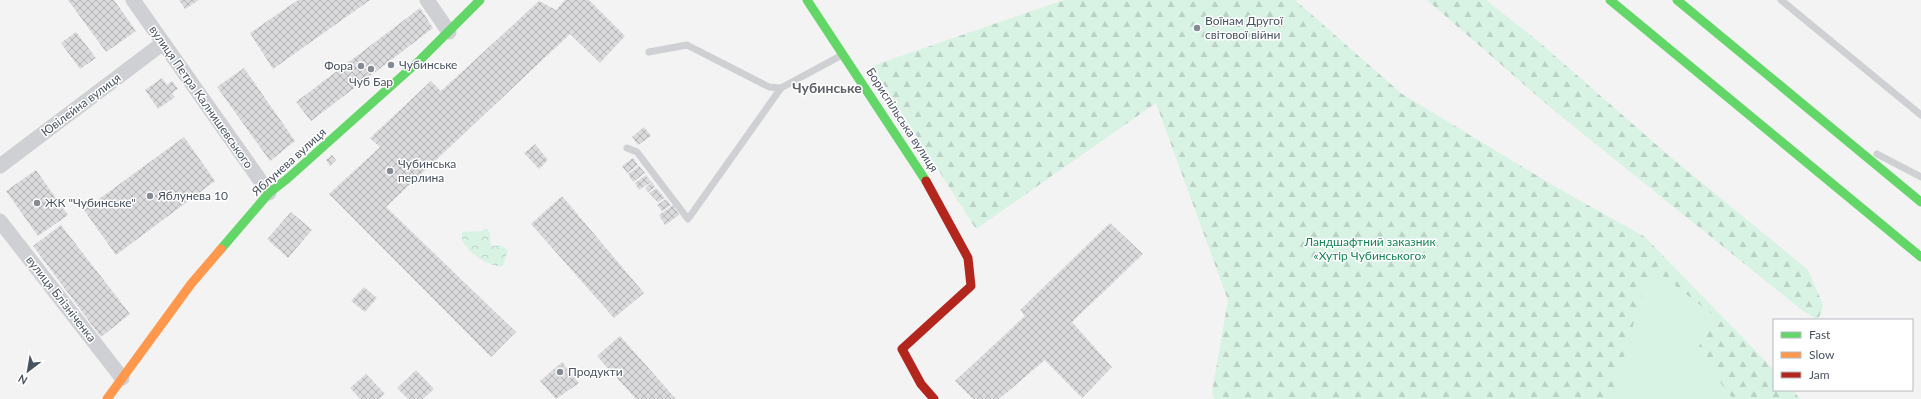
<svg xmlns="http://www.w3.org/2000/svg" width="1921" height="399" font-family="Lato,sans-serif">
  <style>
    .forest { fill: url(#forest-firs) }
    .park { fill: url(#park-crowns) }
    .garden { fill: #d8f2e4 }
    .building { fill: url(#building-cross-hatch) }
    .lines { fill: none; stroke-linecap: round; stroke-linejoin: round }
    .lane { stroke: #ced0d3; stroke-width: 7 }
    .street { stroke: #ced0d3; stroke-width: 15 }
    .fast { stroke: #63d668; stroke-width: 9 }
    .slow { stroke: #ff974d; stroke-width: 9 }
    .jam { stroke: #b3261e; stroke-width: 9 }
    .poi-dot { fill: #848b93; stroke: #fff; stroke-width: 1.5 }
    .labels { text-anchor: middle; stroke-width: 3; stroke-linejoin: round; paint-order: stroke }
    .poi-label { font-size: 12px; fill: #495360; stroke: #fff; text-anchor: start }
    .street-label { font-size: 12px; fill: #495360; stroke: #fff }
    .park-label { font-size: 12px; fill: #168458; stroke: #fff }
    .quarter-label { font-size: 14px; font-weight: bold; fill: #5e6167; stroke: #fff }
  </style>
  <defs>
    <pattern id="forest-firs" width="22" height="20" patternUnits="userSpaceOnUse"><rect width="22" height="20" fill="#d8f2e4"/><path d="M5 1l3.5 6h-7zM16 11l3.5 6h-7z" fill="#bbd1c6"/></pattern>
    <pattern id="park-crowns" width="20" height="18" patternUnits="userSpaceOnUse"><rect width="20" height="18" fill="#d8f2e4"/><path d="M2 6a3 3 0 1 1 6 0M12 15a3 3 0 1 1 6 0" fill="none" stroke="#bbd1c6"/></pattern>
    <pattern id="building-cross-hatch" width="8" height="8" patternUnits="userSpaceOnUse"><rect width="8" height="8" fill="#dadadc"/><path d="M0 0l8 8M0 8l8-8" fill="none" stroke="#b3b3b6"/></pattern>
  </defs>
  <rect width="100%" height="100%" fill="#f3f3f3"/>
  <!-- forest -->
  <g class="forest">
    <polygon points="1064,0 1295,0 1402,94 1554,186 1645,237 1774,370 1774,390 1793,390 1800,399 1214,399 1212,392 1228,300 1156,103 976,229 872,66"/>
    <polygon points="1427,0 1486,0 1539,42 1668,155 1808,270 1823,305 1818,320 1803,311 1551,108"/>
  </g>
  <!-- park -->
  <path class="park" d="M486 228 490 233V241L492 246 500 245 508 250 503 266C491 268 469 254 463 242 462 240 462 235 462 232L482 231Z"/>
  <!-- garden -->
  <polygon class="garden" points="1650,266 1717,318 1696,351 1733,399 1612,399"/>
  <!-- building -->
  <g class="building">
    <polygon points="68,0 114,0 136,31 106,52"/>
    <polygon points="179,0 199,0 185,9"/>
    <polygon points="298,0 370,0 273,69 250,33"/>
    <polygon points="565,0 589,0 625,36 600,63 570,34 386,207 516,332 491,357 329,194 380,147 370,138 431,81 441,91 539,1 556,10"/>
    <polygon points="420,8 433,28 311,121 296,102"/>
    <polygon points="76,32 96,58 80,69 61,43"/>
    <polygon points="244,68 295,141 270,161 217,87"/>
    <polygon points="162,78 167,85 172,81 178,89 172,93 175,97 158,109 145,90"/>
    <polygon points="644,127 651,136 638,145 632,137"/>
    <polygon points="184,137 215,181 116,255 84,210"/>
    <polygon points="535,144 548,160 539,169 524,153"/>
    <polygon points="332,155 336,160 330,166 326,160"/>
    <polygon points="633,158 638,165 627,173 622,166"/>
    <polygon points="639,166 645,173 633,182 628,174"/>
    <polygon points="36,170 68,215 38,236 6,191"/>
    <polygon points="646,175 651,182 639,190 635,183"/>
    <polygon points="652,182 655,187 648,192 645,188"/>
    <polygon points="656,188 665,198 658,202 649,193"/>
    <polygon points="562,196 644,293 614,318 531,224"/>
    <polygon points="666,199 671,205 662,211 657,205"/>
    <polygon points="673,205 679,215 665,225 659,215"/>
    <polygon points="291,212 312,230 288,258 267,239"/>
    <polygon points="1110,223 1143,254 1072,322 1112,367 1082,398 1045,360 999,399 973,399 955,381 1025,316 1020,310"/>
    <polygon points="61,225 130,314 101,337 33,246"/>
    <polygon points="364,287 377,298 365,312 351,301"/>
    <polygon points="620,336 676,399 636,399 597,356"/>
    <polygon points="562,362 579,383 556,399 540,381"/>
    <polygon points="416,370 434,389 423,399 408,399 397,388"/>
    <polygon points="366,374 385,394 379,399 360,399 350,388"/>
  </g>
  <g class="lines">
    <!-- lane -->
    <g class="lane">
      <polyline points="1781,0 1921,115"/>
      <polyline points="649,52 687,45 769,87 781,88"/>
      <polyline points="627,148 637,152 688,219 781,88 842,55"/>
      <polyline points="1877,154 1921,177"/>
    </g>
    <!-- street -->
    <g class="street">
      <polyline points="133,0 269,193"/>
      <polyline points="427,0 449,32"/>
      <polyline points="0,166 163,43"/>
      <polyline points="0,221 122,378"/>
    </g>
    <!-- fast -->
    <g class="fast">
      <polyline points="807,0 926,181"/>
      <polyline points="1610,0 1921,257"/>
      <polyline points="1677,0 1921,202"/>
      <polyline points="221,249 269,193 287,179 420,60 480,0"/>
    </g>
    <!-- slow -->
    <polyline class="slow" points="107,399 191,284 221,249"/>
    <!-- jam -->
    <polyline class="jam" points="926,181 968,258 971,286 902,349 921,384 934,399"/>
  </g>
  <!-- markers -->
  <g class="poi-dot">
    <circle cx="1197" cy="28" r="4"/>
    <circle cx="391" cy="65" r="4"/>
    <circle cx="361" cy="66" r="4"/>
    <circle cx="371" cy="69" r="4"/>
    <circle cx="390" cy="171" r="4"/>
    <circle cx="150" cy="196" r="4"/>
    <circle cx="37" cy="203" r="4"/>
    <circle cx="560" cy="372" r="4"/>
  </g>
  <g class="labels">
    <!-- poi labels -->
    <g class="poi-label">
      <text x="1205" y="25">Воїнам Другої<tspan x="1205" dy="14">світової війни</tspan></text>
      <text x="399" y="69">Чубинське</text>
      <text x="353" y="70" text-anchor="end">Фора</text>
      <text x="371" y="86" text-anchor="middle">Чуб Бар</text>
      <text x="398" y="168">Чубинська<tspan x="398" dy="14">перлина</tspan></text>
      <text x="158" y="200">Яблунева 10</text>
      <text x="45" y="207">ЖК "Чубинське"</text>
      <text x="568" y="376">Продукти</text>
    </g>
    <!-- street labels -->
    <g class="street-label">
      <text transform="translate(201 97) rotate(55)" y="4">вулиця Петра Калнишевського</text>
      <text transform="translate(81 105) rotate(-37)" y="4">Ювілейна вулиця</text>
      <text transform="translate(902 120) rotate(57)" y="4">Бориспільська вулиця</text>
      <text transform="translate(289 162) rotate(-42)" y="4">Яблунева вулиця</text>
      <text transform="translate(61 299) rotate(52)" y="4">вулиця Блізніченка</text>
    </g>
    <!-- park labels -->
    <g class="park-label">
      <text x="1370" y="246">Ландшафтний заказник<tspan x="1370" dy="14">«Хутір Чубинського»</tspan></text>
    </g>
    <!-- quarter labels -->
    <g class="quarter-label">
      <text x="827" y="93">Чубинське</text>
    </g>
  </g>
  <!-- legend -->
  <rect x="1773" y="319" width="140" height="72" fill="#ffffff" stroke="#b6babf"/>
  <rect x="1781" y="332" width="20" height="6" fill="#63d668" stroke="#b6babf"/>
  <text x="1809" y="339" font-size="12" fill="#495360">Fast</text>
  <rect x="1781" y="352" width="20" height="6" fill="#ff974d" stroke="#b6babf"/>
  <text x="1809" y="359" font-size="12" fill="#495360">Slow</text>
  <rect x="1781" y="372" width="20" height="6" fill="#b3261e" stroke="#b6babf"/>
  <text x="1809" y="379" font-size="12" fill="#495360">Jam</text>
  <!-- north arrow -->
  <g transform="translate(28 371) rotate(211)" stroke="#ffffff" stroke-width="3" paint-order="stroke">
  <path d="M0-3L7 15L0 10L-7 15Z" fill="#495360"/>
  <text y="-6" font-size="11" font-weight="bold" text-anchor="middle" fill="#495360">N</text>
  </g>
</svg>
